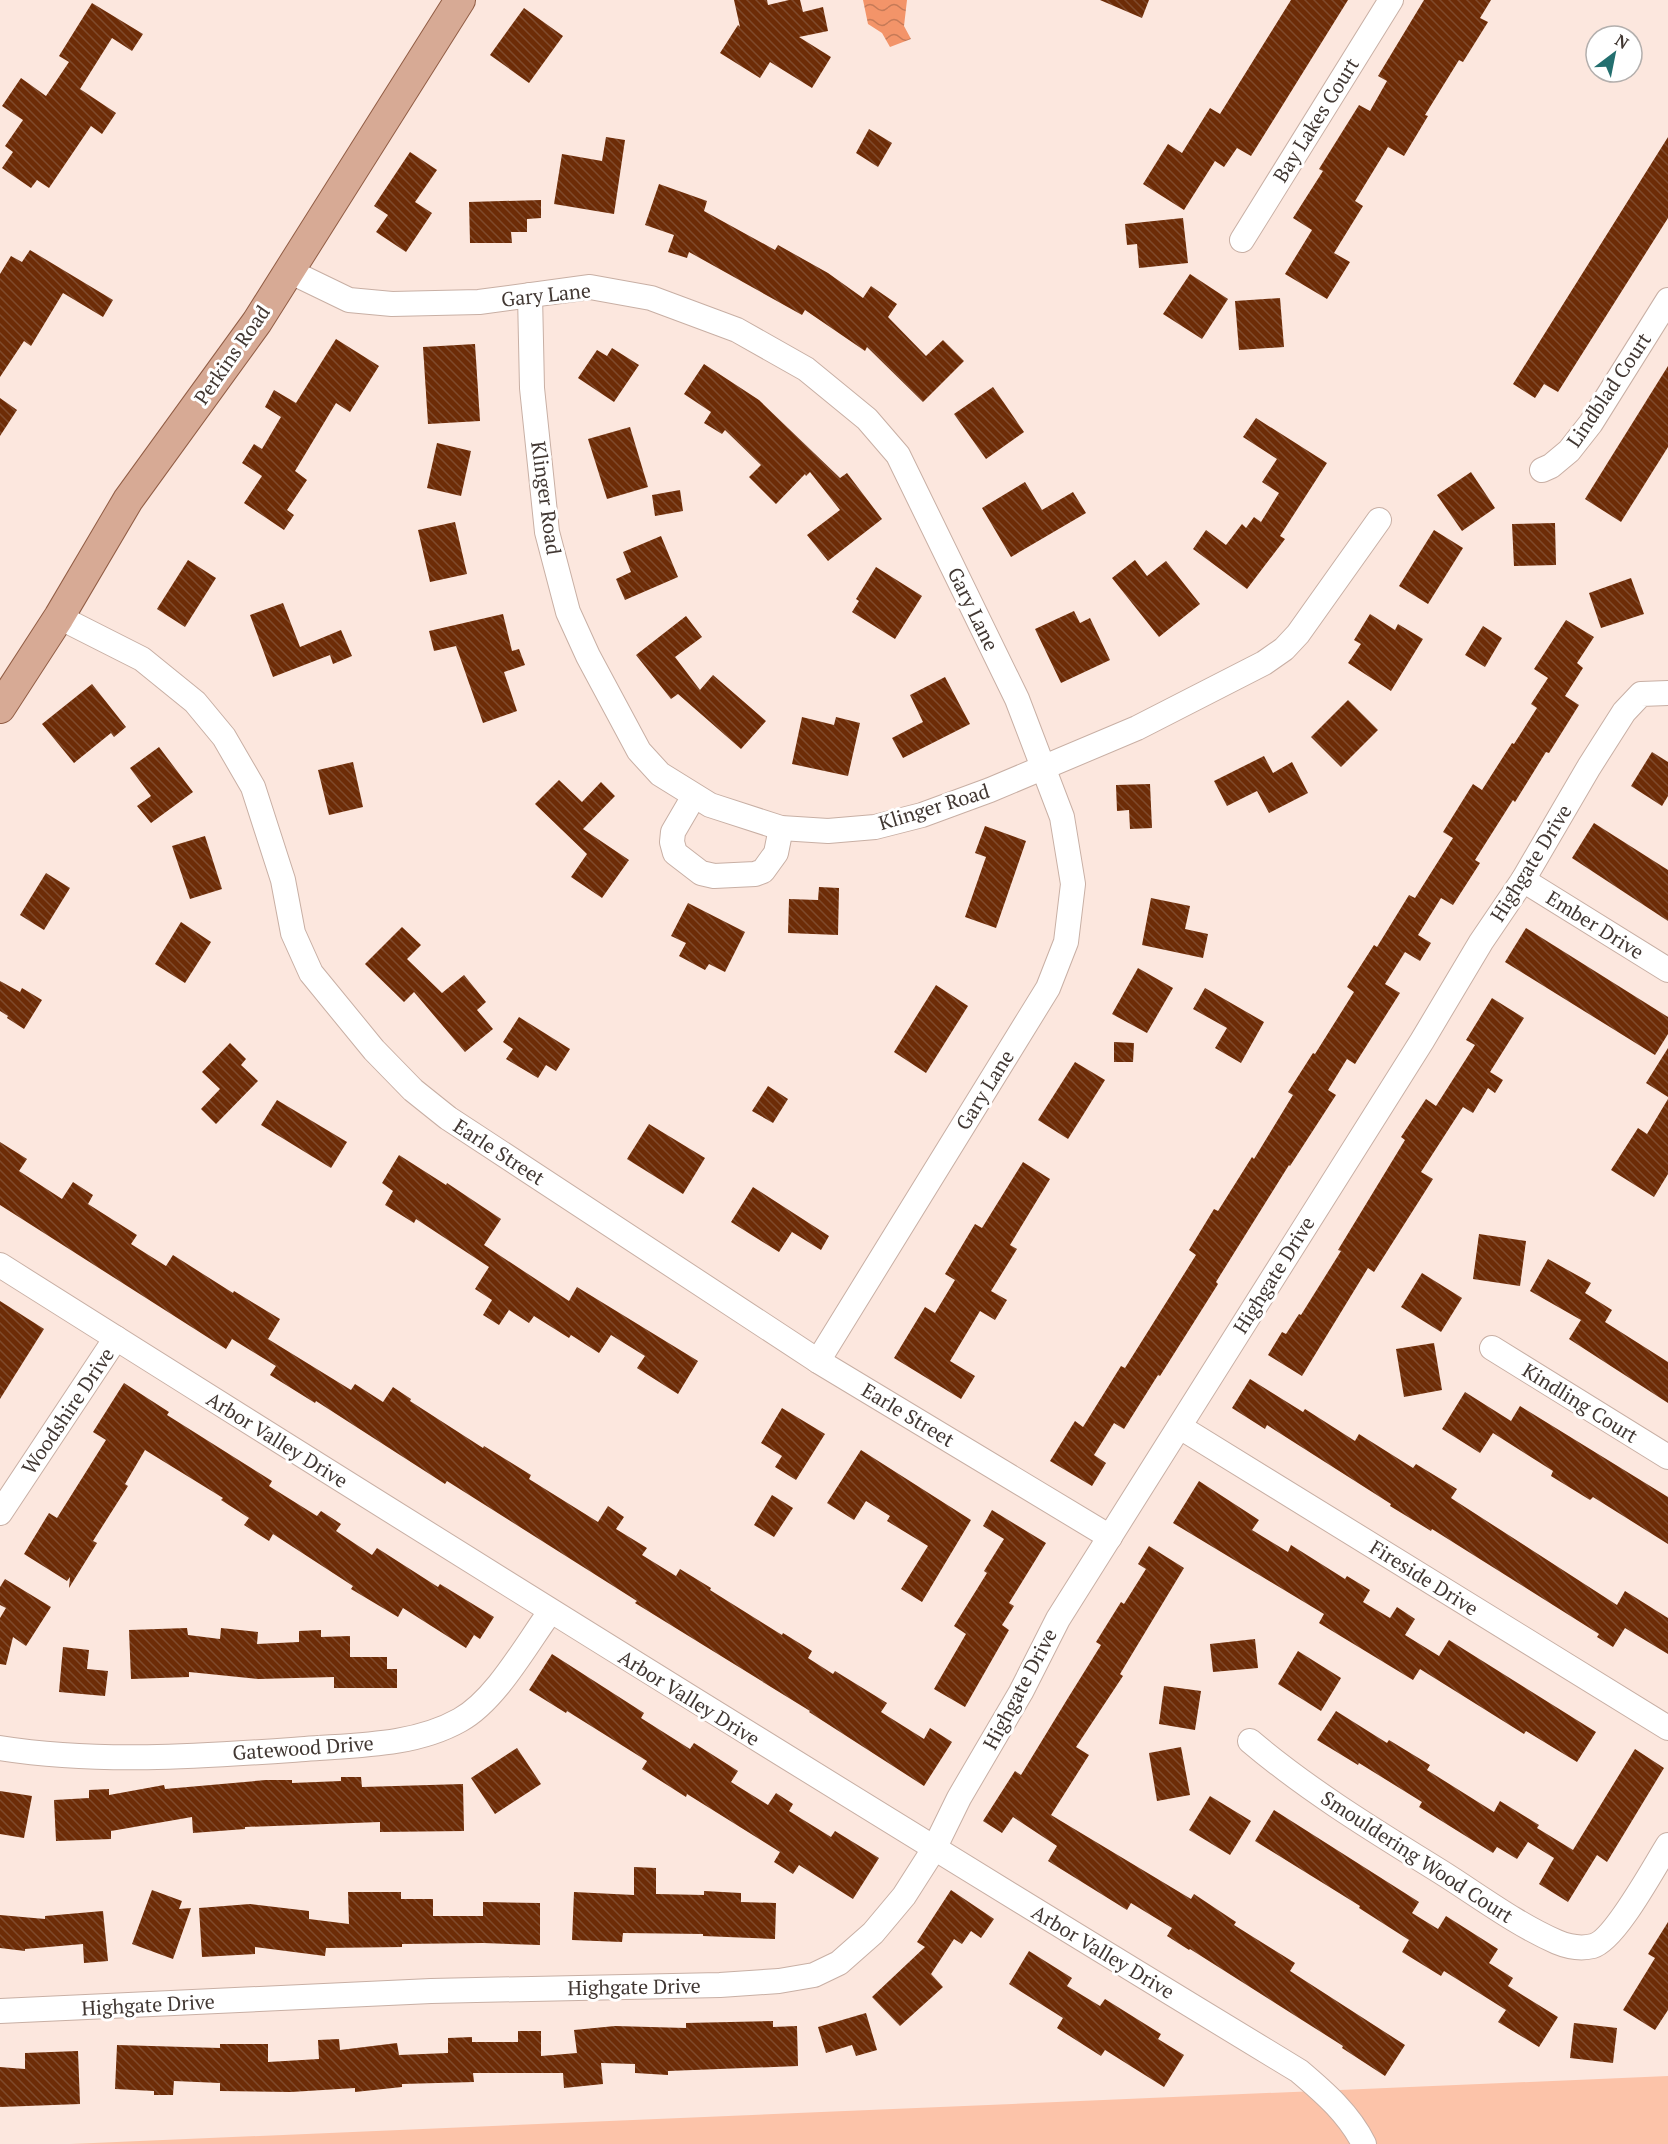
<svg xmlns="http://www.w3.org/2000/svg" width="1668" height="2144" font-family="'PT Serif',serif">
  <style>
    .green { fill: #fcc3a9 }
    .water { fill: url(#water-waves) }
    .building { fill: url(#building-back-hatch) }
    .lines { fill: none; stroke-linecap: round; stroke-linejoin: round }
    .minor-casing { stroke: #c8afa4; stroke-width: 26 }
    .major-casing { stroke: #915d45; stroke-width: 32 }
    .minor { stroke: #fff; stroke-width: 24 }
    .major { stroke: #d7aa95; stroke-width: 30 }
    .labels { text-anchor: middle; stroke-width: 6; stroke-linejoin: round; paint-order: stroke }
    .street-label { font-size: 20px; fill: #413732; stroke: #fff }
  </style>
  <defs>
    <pattern id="water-waves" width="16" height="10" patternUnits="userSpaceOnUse" patternTransform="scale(1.5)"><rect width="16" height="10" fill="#f39469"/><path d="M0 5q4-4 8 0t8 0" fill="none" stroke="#c67a57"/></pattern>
    <pattern id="building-back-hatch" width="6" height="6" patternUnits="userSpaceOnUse" patternTransform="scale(1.5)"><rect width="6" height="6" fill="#6d2c07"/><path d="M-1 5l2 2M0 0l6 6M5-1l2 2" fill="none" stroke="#7f4a2c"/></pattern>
  </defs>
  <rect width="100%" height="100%" fill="#fce7de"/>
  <!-- green -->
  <polygon class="green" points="1668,2076 1668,2144 70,2144"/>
  <!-- water -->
  <polygon class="water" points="863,0 907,0 904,26 911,39 890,47 882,33 868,24"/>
  <!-- building -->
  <g class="building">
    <polygon points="734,0 767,0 768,5 789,0 800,0 803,12 823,7 828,31 799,37 831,57 812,88 770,62 760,78 720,53 738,25 740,27"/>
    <polygon points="1100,0 1149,0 1142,18"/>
    <polygon points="1291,0 1348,0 1251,156 1237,148 1224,167 1215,161 1184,210 1143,184 1168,144 1182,153 1210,108 1220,114"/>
    <polygon points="1424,0 1491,0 1480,18 1488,22 1463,62 1459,60 1425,115 1428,116 1404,156 1388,147 1355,201 1363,206 1334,253 1350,262 1327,299 1285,274 1312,230 1293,218 1323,171 1319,169 1359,105 1370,111 1387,81 1378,76"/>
    <polygon points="92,3 143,34 132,51 112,38 80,89 116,113 102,134 91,126 49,188 37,180 31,188 2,168 13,152 5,146 23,120 2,106 21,78 46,96 69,62 59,56"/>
    <polygon points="524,8 563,36 529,83 490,55"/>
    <polygon points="869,129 892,143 878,167 856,153"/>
    <polygon points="606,137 625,140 614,214 554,204 562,154 602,161"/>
    <polygon points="1668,137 1668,218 1558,392 1544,384 1535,398 1513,384"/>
    <polygon points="410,152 437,170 415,202 432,213 406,252 376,232 388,215 374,206"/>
    <polygon points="659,184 707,201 704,211 775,250 778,245 828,273 863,298 871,286 897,304 888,317 926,356 943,340 964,361 923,402 867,347 865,351 805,310 802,315 689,252 687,258 668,252 674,235 645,225"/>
    <polygon points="541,200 541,218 527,219 527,232 511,232 512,243 470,243 469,202"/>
    <polygon points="1183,218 1188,263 1139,268 1137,244 1127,245 1125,224"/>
    <polygon points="30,250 113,300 103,317 63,293 31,346 24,341 0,377 0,274 11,256 22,262"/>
    <polygon points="1190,274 1228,299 1202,339 1163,314"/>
    <polygon points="1280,298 1284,347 1239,350 1235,301"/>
    <polygon points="336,339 379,366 350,412 336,403 295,471 307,480 287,510 294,515 284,530 244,503 262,476 242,463 254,444 262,449 281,417 265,407 274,390 296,403"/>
    <polygon points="475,344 480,421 428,424 423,347"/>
    <polygon points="612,348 639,365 614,402 578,378 597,350 607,356"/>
    <polygon points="704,364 759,400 840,478 847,473 882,519 828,561 807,535 840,510 810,472 806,476 805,474 776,504 749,477 761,465 725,430 722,434 704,423 711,412 684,394"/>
    <polygon points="1668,366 1668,447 1621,522 1585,499"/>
    <polygon points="993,387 1024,432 986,459 954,414"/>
    <polygon points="0,398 17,410 0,436"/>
    <polygon points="1256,418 1327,463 1280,536 1285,539 1247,589 1193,549 1206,530 1226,545 1242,524 1246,528 1254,517 1261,522 1279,493 1262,482 1277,459 1243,437"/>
    <polygon points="630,427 648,487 607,499 588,439"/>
    <polygon points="437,443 471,451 461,496 427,488"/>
    <polygon points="1471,472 1495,508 1462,531 1437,495"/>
    <polygon points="1025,482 1042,510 1073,492 1086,513 1011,557 982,508"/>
    <polygon points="680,490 683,511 655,516 652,495"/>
    <polygon points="455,522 467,574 430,582 418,530"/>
    <polygon points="1555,523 1556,565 1514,566 1512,524"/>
    <polygon points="1434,530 1463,548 1428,604 1399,586"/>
    <polygon points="661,536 678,577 625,600 616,579 631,572 623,552"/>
    <polygon points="188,560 216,578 185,627 157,609"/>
    <polygon points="1135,560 1147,576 1166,561 1200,604 1159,637 1112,578"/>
    <polygon points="876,567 922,596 895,639 852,612 859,601 856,599"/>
    <polygon points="1631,578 1644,614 1601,628 1589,593"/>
    <polygon points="283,603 300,647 341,630 352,656 333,664 330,655 273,677 250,615"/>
    <polygon points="1074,611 1080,623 1090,618 1110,660 1061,683 1035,629"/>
    <polygon points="503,614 512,651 519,649 525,665 504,672 517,711 483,723 456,646 434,651 429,631"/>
    <polygon points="1370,614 1395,630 1398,624 1423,639 1391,691 1348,663 1361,644 1354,640"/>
    <polygon points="686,616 702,637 675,657 700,690 713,675 766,721 741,749 678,694 671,699 636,655"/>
    <polygon points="1566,620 1594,637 1577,663 1583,668 1565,696 1579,705 1549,753 1546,752 1515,802 1513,800 1475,860 1480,863 1453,905 1441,898 1418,935 1431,943 1420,961 1405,952 1385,984 1400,993 1355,1064 1347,1059 1328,1090 1336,1095 1290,1166 1289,1165 1216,1282 1218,1284 1160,1376 1158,1375 1124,1429 1114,1423 1094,1455 1106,1463 1092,1486 1050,1461 1075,1421 1083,1427 1121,1366 1125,1368 1196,1255 1189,1250 1214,1209 1218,1211 1252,1157 1254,1159 1293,1095 1288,1092 1313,1053 1315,1054 1354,992 1347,987 1374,945 1377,947 1409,895 1415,898 1453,838 1443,832 1473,784 1482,790 1512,743 1514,744 1537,708 1531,704 1548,678 1534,669"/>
    <polygon points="1483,626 1502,638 1485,667 1465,655"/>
    <polygon points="945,677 970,724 903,758 892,738 923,722 910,695"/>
    <polygon points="92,684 126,727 114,737 111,733 74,763 42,724"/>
    <polygon points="1348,700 1378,730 1341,767 1311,737"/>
    <polygon points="802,717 834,725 836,717 860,723 848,776 792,764"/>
    <polygon points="159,747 193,792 151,823 137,806 151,796 130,768"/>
    <polygon points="1652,752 1668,762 1668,796 1662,806 1631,786"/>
    <polygon points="1264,756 1273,773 1292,762 1308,793 1269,813 1257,791 1227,806 1214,781"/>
    <polygon points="353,762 363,807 329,815 318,770"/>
    <polygon points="559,780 582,802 601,782 615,796 583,829 629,860 602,898 571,877 587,854 535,804"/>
    <polygon points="1150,784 1152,828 1130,829 1129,810 1117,811 1116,785"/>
    <polygon points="1594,823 1668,870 1668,921 1572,858"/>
    <polygon points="985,826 1026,841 996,928 965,917 986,857 975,853"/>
    <polygon points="205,836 222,889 190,899 172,846"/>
    <polygon points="46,873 70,888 44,930 20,915"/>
    <polygon points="819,887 839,888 838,935 788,933 789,899 818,900"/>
    <polygon points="1151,898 1190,906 1185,929 1208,934 1203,958 1142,945"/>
    <polygon points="688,903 745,932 725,972 709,964 705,970 679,956 686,943 671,936"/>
    <polygon points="181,922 211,942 185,983 155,964"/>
    <polygon points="402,927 421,945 407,959 442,993 464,975 486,1002 477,1010 493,1029 465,1052 414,992 404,1002 365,964"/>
    <polygon points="1526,928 1668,1017 1668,1034 1655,1055 1505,962"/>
    <polygon points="1138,968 1173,988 1147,1033 1112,1014"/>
    <polygon points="0,981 20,992 22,988 42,1000 24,1029 7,1018 8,1016 0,1011"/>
    <polygon points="936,985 968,1006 926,1073 894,1052"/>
    <polygon points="1205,988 1264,1022 1241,1063 1215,1048 1227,1028 1193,1009"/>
    <polygon points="1492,998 1524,1018 1490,1072 1503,1080 1495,1093 1488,1088 1473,1113 1463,1107 1421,1172 1433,1179 1374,1272 1368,1268 1302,1376 1268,1355 1282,1332 1286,1334 1299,1314 1301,1315 1341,1251 1338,1250 1405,1140 1401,1137 1426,1099 1436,1106 1475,1045 1466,1040"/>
    <polygon points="519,1017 570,1049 556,1071 546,1065 538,1078 506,1059 513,1049 503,1042"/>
    <polygon points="1114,1042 1134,1043 1133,1062 1114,1062"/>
    <polygon points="230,1043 246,1059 241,1065 258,1081 216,1124 201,1109 220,1089 202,1072"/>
    <polygon points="1668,1048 1668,1097 1646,1083"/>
    <polygon points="1075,1062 1105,1080 1068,1139 1038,1120"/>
    <polygon points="768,1086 788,1099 773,1123 752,1111"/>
    <polygon points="1668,1099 1668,1174 1654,1197 1611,1170 1638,1128 1647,1134"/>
    <polygon points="277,1100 347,1142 331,1168 261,1125"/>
    <polygon points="649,1124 705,1158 683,1194 627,1159"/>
    <polygon points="0,1142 27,1159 19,1171 62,1199 73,1182 93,1195 88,1204 137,1235 131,1244 166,1266 173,1255 233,1293 234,1291 280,1319 268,1339 351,1390 355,1384 383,1402 393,1387 411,1399 410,1401 483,1448 484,1446 531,1475 529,1479 598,1522 608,1506 624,1517 616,1529 647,1548 642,1555 676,1576 680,1569 711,1588 710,1590 782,1635 783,1633 812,1651 808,1658 833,1674 835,1671 887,1703 881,1712 924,1739 930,1728 952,1742 924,1786 809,1712 810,1711 635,1603 637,1601 447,1481 445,1484 316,1401 315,1403 270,1375 276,1366 232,1339 226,1349 0,1205"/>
    <polygon points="399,1155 446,1185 447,1183 501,1219 484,1245 569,1301 577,1287 698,1361 678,1394 637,1368 645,1356 611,1335 599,1353 571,1335 569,1338 534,1316 529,1323 509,1310 499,1325 483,1315 492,1300 475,1289 489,1267 416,1219 414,1223 385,1205 393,1191 382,1183"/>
    <polygon points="1023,1162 1050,1179 1010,1245 1017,1249 991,1291 1007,1300 995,1320 980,1311 950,1361 975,1376 961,1399 894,1358 925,1307 935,1313 955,1280 945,1274 975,1224 982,1228"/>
    <polygon points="753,1187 829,1236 821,1250 792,1232 779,1252 731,1222"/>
    <polygon points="1479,1234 1526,1241 1520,1286 1473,1279"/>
    <polygon points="1548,1259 1591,1283 1585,1293 1612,1310 1605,1322 1668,1362 1668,1403 1569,1339 1581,1320 1530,1291"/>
    <polygon points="1422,1273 1462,1298 1441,1332 1401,1307"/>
    <polygon points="0,1301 44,1329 0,1399"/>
    <polygon points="1434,1343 1442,1390 1404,1397 1396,1349"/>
    <polygon points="1250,1379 1303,1412 1305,1409 1355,1441 1359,1434 1413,1468 1416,1464 1457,1489 1451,1498 1617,1605 1625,1591 1668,1618 1668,1654 1625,1628 1613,1647 1597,1637 1599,1634 1432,1529 1431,1531 1390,1506 1391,1504 1267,1425 1265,1429 1232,1408"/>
    <polygon points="124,1383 169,1412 167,1415 272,1481 269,1486 317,1516 321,1511 341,1524 336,1531 372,1555 377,1548 438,1587 440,1584 494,1617 480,1639 474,1635 466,1648 403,1608 398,1617 351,1589 353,1586 273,1534 269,1541 244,1525 249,1518 221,1500 223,1498 145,1450 125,1484 128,1486 93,1541 97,1543 69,1588 70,1577 67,1581 24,1554 49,1513 57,1518 106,1440 93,1432"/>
    <polygon points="1465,1392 1511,1421 1520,1406 1668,1497 1668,1544 1593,1497 1590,1500 1551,1476 1553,1471 1493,1433 1480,1453 1442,1429"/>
    <polygon points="782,1408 825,1434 796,1480 775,1467 782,1456 761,1443"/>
    <polygon points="861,1450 971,1520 922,1602 901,1589 928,1546 887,1521 890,1516 866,1501 854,1520 827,1503"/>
    <polygon points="1199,1481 1259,1520 1252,1530 1288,1552 1291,1545 1345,1579 1347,1576 1370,1590 1363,1602 1390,1618 1397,1607 1415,1619 1405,1635 1439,1656 1449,1640 1596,1732 1577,1762 1526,1731 1524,1734 1420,1669 1413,1680 1319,1623 1324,1614 1173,1523"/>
    <polygon points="772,1495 793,1508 774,1537 754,1525"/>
    <polygon points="992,1510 1046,1543 1009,1603 1014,1606 1002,1625 1009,1630 965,1707 934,1689 966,1634 954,1626 987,1573 984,1571 1004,1539 983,1526"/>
    <polygon points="1149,1546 1184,1568 1120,1674 1123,1676 1076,1747 1089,1755 1051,1815 1191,1899 1194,1894 1236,1922 1234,1925 1295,1963 1290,1971 1405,2045 1385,2076 1342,2048 1343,2046 1190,1949 1189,1950 1167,1936 1172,1928 1131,1903 1127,1910 1048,1861 1057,1846 1013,1817 1002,1833 983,1821 1015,1771 1021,1775 1068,1698 1101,1645 1096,1642 1121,1602 1124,1604 1146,1569 1138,1564"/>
    <polygon points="5,1579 51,1607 26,1646 13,1637 6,1665 0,1664 0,1618 6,1608 0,1605 0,1587"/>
    <polygon points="187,1628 188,1635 220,1639 221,1628 258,1632 257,1644 299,1642 299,1631 321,1630 321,1637 350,1636 350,1657 387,1657 387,1669 397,1669 397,1688 334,1688 334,1677 258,1679 189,1672 189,1677 131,1679 129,1630"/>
    <polygon points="1255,1639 1258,1668 1213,1672 1210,1644"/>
    <polygon points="63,1647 89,1650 87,1669 108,1671 105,1696 59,1692"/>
    <polygon points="1298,1651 1341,1678 1321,1711 1278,1684"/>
    <polygon points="552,1654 644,1713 641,1718 690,1749 694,1743 738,1771 731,1782 768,1805 776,1793 793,1804 789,1811 831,1837 835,1831 879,1858 853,1899 799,1865 793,1874 774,1862 780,1852 687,1794 686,1797 642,1769 647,1761 567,1711 566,1713 529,1690"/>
    <polygon points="1164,1686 1201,1691 1195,1730 1159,1724"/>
    <polygon points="1336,1711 1387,1743 1389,1740 1430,1765 1427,1770 1494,1812 1500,1801 1539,1825 1537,1828 1573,1850 1635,1749 1664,1768 1607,1862 1597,1855 1568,1902 1539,1884 1554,1858 1528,1842 1517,1859 1497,1847 1493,1853 1419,1807 1422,1802 1359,1763 1358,1765 1317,1740"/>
    <polygon points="1181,1747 1190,1795 1157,1801 1149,1753"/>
    <polygon points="517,1748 541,1784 495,1814 471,1778"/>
    <polygon points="341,1777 361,1777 362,1787 463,1784 464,1831 380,1832 380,1822 245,1827 245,1829 193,1833 192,1817 111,1831 111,1839 56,1841 54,1800 89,1798 89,1790 109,1789 109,1795 164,1785 165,1789 266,1780 292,1780 292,1783 341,1781"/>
    <polygon points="0,1791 32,1796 24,1838 0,1834"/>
    <polygon points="1210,1796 1251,1821 1230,1855 1189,1830"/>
    <polygon points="1274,1810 1419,1902 1412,1913 1438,1929 1446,1916 1498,1949 1489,1963 1513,1978 1508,1986 1558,2017 1539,2047 1498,2022 1506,2010 1444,1971 1441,1976 1402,1952 1409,1940 1359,1908 1360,1906 1255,1841"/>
    <polygon points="634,1867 656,1868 656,1894 704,1895 704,1891 741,1893 741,1902 776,1903 775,1939 703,1936 703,1934 623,1933 622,1942 572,1940 574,1892 634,1895"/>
    <polygon points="152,1890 182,1901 179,1909 191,1908 173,1959 132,1944"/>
    <polygon points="951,1890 994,1919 981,1938 971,1931 962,1944 954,1939 931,1974 943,1987 900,2026 872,1997 925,1947 917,1942"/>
    <polygon points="348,1892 401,1892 401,1899 433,1899 433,1916 483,1916 483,1902 540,1903 540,1945 483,1943 402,1944 402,1947 326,1948 325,1956 255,1947 255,1954 202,1957 199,1908 250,1904 309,1911 309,1919 349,1924"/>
    <polygon points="103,1911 108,1961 84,1963 83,1944 25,1949 25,1951 0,1948 0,1915 45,1919 45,1916"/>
    <polygon points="1668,1922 1668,2010 1655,2030 1623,2010 1655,1958 1648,1954"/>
    <polygon points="1029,1951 1072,1978 1067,1986 1100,2006 1105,1999 1161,2034 1158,2039 1184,2055 1164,2087 1105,2050 1101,2056 1057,2028 1063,2018 1009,1984"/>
    <polygon points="866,2013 877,2050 856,2056 852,2045 826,2053 818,2027"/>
    <polygon points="773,2021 773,2027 797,2026 798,2066 668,2071 668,2075 635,2073 635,2064 601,2063 603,2084 564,2088 563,2073 473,2073 474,2082 402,2084 402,2087 355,2092 355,2088 291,2092 220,2091 220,2083 174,2081 173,2095 154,2095 154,2091 115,2089 117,2045 220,2048 220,2044 268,2044 268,2062 319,2059 318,2040 339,2039 340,2050 397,2043 399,2055 448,2053 448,2038 472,2037 472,2042 518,2042 518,2031 541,2031 541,2056 577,2053 574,2030 615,2026 686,2028 686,2023"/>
    <polygon points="1574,2023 1617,2028 1613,2063 1570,2058"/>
    <polygon points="78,2051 80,2104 0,2107 0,2067 25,2069 25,2053"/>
  </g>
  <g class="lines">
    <!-- minor casing -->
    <g class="minor-casing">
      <g id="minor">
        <polyline points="1242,240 1391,0"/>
        <polyline points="289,271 349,300 392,304 479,302 590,287 651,298 737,330 806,369 867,419 898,455 1017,699 1062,817 1073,884 1066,942 1048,988 818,1361"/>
        <polyline points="530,295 532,388 547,532 568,612 588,656 639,751 660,774 710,805 781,828 828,831 875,827 922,815 990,790 1137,728 1264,663 1284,649 1298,634 1379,520"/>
        <polyline points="1542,470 1551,466 1569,451 1591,423 1668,300"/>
        <polyline points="59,617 142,659 195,702 224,737 253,787 283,880 293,933 311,973 374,1050 413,1090 448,1118 818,1361 1110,1537"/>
        <polyline points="694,796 673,832 672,842 675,853 701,873 714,876 755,874 763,871 776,853 781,828"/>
        <polyline points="1523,880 1668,970"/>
        <path d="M0 1265C431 1537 864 1807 1299 2071 1325 2093 1349 2114 1364 2144"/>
        <polyline points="1492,1348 1668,1457"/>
        <polyline points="1180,1427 1668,1728"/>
        <polyline points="0,1513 116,1338"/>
        <path d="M1250 1741C1309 1791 1375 1831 1441 1872 1479 1896 1516 1924 1557 1942 1569 1947 1581 1949 1593 1946 1615 1940 1654 1867 1668 1845"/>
        <path d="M0 1748C100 1764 204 1756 305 1749 356 1745 414 1746 460 1720 496 1700 526 1645 550 1612"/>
        <polyline points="0,2011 431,1991 720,1985 779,1981 814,1975 839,1963 873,1933 904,1896 934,1849 959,1798 1021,1692 1058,1619 1422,1041 1481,942 1523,880 1589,767 1624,712 1641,694 1668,693"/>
      </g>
    </g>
    <!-- major casing -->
    <g class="major-casing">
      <polyline id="major" points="0,708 59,617 128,500 257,322 460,0"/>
    </g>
    <!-- minor -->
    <use href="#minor" class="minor"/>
    <!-- major -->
    <use href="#major" class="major"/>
  </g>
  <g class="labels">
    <!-- street labels -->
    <g class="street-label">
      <text transform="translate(1316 120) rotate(-58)" y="7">Bay Lakes Court</text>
      <text transform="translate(546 295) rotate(-6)" y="7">Gary Lane</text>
      <text transform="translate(232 355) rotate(-55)" y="7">Perkins Road</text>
      <text transform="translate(1609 390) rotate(-56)" y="7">Lindblad Court</text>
      <text transform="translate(546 498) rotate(82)" y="7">Klinger Road</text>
      <text transform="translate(973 609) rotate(64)" y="7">Gary Lane</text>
      <text transform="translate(934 807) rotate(-17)" y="7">Klinger Road</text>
      <text transform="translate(1531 863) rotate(-58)" y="7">Highgate Drive</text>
      <text transform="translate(1595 925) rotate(32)" y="7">Ember Drive</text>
      <text transform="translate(985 1090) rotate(-58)" y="7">Gary Lane</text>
      <text transform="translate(499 1152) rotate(33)" y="7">Earle Street</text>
      <text transform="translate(1274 1275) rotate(-58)" y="7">Highgate Drive</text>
      <text transform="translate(1580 1403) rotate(32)" y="7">Kindling Court</text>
      <text transform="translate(68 1411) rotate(-56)" y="7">Woodshire Drive</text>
      <text transform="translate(908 1415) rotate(31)" y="7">Earle Street</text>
      <text transform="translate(277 1440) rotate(32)" y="7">Arbor Valley Drive</text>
      <text transform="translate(1424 1578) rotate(32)" y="7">Fireside Drive</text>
      <text transform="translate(1020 1689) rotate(-62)" y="7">Highgate Drive</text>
      <text transform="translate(689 1698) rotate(32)" y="7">Arbor Valley Drive</text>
      <text transform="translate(303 1748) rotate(-4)" y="7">Gatewood Drive</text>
      <text transform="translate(1417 1857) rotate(33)" y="7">Smouldering Wood Court</text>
      <text transform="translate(1103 1952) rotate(31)" y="7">Arbor Valley Drive</text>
      <text transform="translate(634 1987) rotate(-1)" y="7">Highgate Drive</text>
      <text transform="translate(148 2005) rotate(-3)" y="7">Highgate Drive</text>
    </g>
  </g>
  <!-- north arrow -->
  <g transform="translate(1614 54) rotate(32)"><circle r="28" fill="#ffffff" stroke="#b3afad" stroke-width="1.5"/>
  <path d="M0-4.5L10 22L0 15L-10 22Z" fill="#236f6f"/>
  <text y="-9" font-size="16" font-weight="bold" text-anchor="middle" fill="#413732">N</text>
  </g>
</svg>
